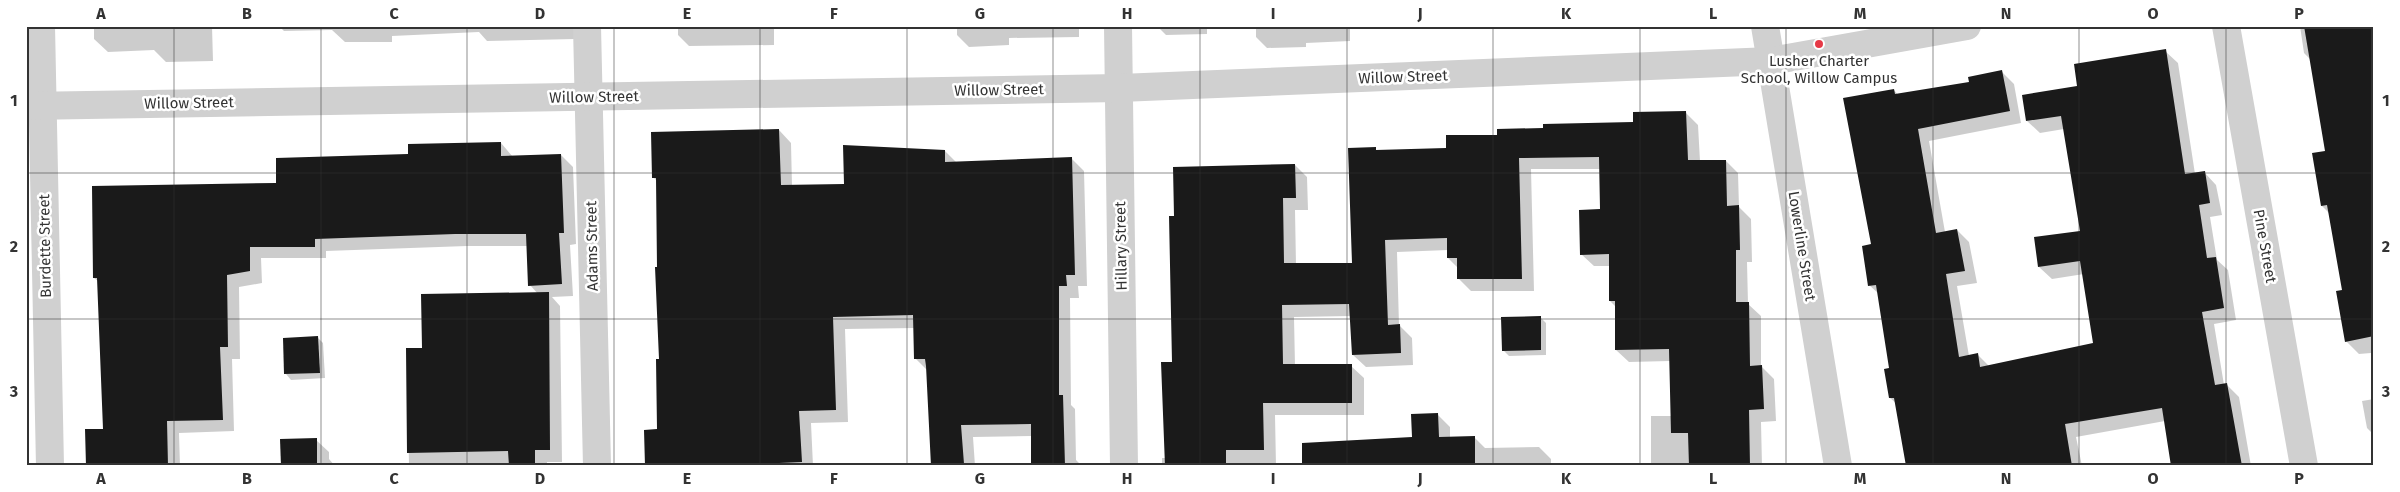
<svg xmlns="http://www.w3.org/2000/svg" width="2400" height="492" font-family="'Fira Sans',sans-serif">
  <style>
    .shadow { fill: #0003 }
    .building { fill: #1a1a1a }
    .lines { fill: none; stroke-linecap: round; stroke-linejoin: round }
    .minor { stroke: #d0d0d0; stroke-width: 28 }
    .grid { fill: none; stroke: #333; stroke-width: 1; stroke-opacity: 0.55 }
    .poi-dot { fill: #e63946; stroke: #fff; stroke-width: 2 }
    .labels { text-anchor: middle; stroke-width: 5; stroke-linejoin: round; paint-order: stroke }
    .poi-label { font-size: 15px; fill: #333; stroke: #fff }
    .street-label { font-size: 15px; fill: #333; stroke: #fff }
    .neatline { fill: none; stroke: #333; stroke-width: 2 }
    .grid-label { font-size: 16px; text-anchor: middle; font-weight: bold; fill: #333 }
  </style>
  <rect width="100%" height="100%" fill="#fff"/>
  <!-- shadow -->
  <g class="shadow">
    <polygon points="94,26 212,26 213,61 166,62 154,50 108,52 94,39"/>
    <polygon points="279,26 575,26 575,39 487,41 479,32 392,36 392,42 345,42 332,30 284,31"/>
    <polygon points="678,26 774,26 774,45 689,46 678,35"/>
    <polygon points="915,26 1079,26 1079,37 1009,38 1009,45 969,47 957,35 957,26 918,29"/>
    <polygon points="1157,26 1207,26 1207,34 1166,35"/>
    <polygon points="1256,26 1350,26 1350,41 1306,43 1306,47 1267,48 1256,37"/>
    <polygon points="2300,26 2374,26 2374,373 2371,353 2359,354 2346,341 2344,291 2330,214 2322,206 2327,152 2311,60 2304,53"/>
    <polygon points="2165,51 2178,63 2195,174 2204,172 2216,185 2222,215 2210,217 2217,260 2228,270 2236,320 2214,324 2224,385 2226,384 2239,397 2251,466 2161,466 2172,464 2165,421 2076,437 2082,466 1908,466 1897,404 1890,398 1891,369 1879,294 1869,285 1873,245 1894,90 1898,95 1971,83 2002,72 2014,84 2021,123 1929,141 1945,232 1957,230 1969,242 1977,283 1957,286 1969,356 1978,355 1989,366 2094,344 2084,274 2052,279 2039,267 2082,232 2064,129 2040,133 2027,121 2079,87"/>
    <polygon points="1686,113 1698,125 1700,161 1726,161 1738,173 1739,207 1751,219 1752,262 1747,262 1748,304 1761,316 1761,366 1774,379 1776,421 1761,422 1762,466 1651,466 1651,416 1672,416 1670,361 1629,362 1616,350 1616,307 1610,301 1610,266 1594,266 1581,254 1601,210 1600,169 1531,169 1534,291 1471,291 1459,279 1458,268 1448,258 1448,250 1397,252 1399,325 1412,338 1413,365 1366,367 1353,355 1351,316 1294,317 1295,366 1351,366 1364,378 1364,415 1275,415 1276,466 1162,466 1162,458 1166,458 1173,363 1175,217 1295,165 1307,177 1308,210 1295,210 1296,265 1353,264 1375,149 1378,151 1448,149 1498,136 1544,129 1634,123"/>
    <polygon points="779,130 791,143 792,186 845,185 945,151 957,163 1071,158 1084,171 1087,286 1078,286 1079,298 1070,298 1071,405 1075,409 1076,460 1082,466 1033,466 1032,436 973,437 975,466 933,466 928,371 915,358 915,328 845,329 848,422 811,423 813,466 646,466 658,430 660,361 657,181 653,177"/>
    <polygon points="501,143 513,157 561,155 573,167 576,244 570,245 573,296 552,297 560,306 562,462 547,462 547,466 409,466 407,350 423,349 538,294 530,285 528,246 467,246 326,251 326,258 261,258 262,283 239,287 240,359 232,359 234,431 179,433 180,466 87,466 104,430 98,281 94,278 277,184 410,155"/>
    <polygon points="1540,317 1546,323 1546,355 1509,356 1503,350"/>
    <polygon points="317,337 323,343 325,378 291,380 286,374"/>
    <polygon points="2374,399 2374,435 2367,428 2362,401"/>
    <polygon points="1438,415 1450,427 1450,438 1474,437 1485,448 1539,447 1551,459 1551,466 1355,466 1413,439"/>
    <polygon points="316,440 329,452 329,459 335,466 282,466"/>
  </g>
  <!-- building -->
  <g class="building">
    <polygon points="2304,26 2374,26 2374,336 2345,342 2336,291 2342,290 2327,205 2321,206 2312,153 2325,151"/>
    <polygon points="2166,49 2185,174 2205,171 2210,203 2199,205 2207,258 2216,257 2224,308 2202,312 2215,385 2227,383 2242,466 2171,466 2162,408 2065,424 2072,466 1906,466 1894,398 1889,398 1884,369 1889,368 1876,285 1868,286 1862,246 1871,244 1843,98 1894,89 1895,94 1969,82 1968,77 2002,70 2010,111 1918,129 1936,233 1957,229 1965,271 1946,274 1959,357 1978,353 1980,367 2093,343 2080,261 2038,267 2034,237 2080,231 2061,116 2026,121 2022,95 2077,86 2074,64"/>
    <polygon points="1686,111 1688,160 1726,160 1727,206 1739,205 1740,250 1736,250 1736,302 1749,302 1750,366 1762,365 1764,409 1749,410 1750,466 1689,466 1688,433 1671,433 1669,349 1615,350 1615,301 1609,301 1609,254 1580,255 1579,210 1600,209 1599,157 1519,158 1522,279 1457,279 1457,258 1447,258 1447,238 1385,240 1388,325 1400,324 1401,353 1352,355 1349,304 1282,305 1283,364 1352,364 1352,403 1263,403 1264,450 1226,450 1226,466 1165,466 1161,362 1172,362 1169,216 1174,216 1173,167 1295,164 1296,198 1283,198 1284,263 1352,263 1348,148 1376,147 1376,150 1446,148 1446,135 1497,135 1497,129 1543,128 1543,124 1633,122 1633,112"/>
    <polygon points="779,129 781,185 844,184 843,145 945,150 945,162 1072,157 1075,275 1066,275 1067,286 1059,286 1059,395 1063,395 1065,466 1031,466 1031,424 961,425 964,464 931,466 926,366 925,359 914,359 913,315 833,317 836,410 799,411 802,462 711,466 645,466 644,430 657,429 656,359 659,359 655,267 657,267 656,178 652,178 651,132"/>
    <polygon points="501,142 501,156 561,154 564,233 559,233 562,284 528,286 526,234 455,234 315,239 315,247 250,247 250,271 227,275 228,347 220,347 223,420 167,421 168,466 86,466 85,429 103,429 97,278 93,278 92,186 276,183 276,158 408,154 408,144"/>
    <polygon points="549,292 550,450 535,450 535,466 509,466 508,451 407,453 406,348 422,348 421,294"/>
    <polygon points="1541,316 1541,350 1502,351 1501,317"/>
    <polygon points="318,336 320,373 284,374 283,338"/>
    <polygon points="1438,413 1439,437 1475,436 1475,466 1302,466 1302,443 1412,437 1411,414"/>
    <polygon points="317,438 317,466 281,466 280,439"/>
  </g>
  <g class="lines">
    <!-- minor -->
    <g class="minor">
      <polyline points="41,26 50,466"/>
      <polyline points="587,26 597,466"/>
      <polyline points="1118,26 1124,466"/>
      <polyline points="1765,26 1838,466"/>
      <polyline points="2226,26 2304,466"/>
      <polyline points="26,106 1120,88 1771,61 1967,26"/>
    </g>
  </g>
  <!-- grid -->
  <path class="grid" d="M174 26V466M321 26V466M467 26V466M614 26V466M760 26V466M907 26V466M1053 26V466M1200 26V466M1347 26V466M1493 26V466M1640 26V466M1786 26V466M1933 26V466M2079 26V466M2226 26V466M26 173H2374M26 319H2374"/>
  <!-- markers -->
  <circle class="poi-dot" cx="1819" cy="44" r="5"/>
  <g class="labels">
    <!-- poi labels -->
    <g class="poi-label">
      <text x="1819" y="66">Lusher Charter<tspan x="1819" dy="17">School, Willow Campus</tspan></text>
    </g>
    <!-- street labels -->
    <g class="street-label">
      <text transform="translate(1403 77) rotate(-2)" y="5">Willow Street</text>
      <text transform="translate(999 90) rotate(-1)" y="5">Willow Street</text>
      <text transform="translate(594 97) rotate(-1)" y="5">Willow Street</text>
      <text transform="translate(189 103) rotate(-1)" y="5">Willow Street</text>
      <text transform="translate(45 246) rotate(-91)" y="5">Burdette Street</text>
      <text transform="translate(592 246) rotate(-91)" y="5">Adams Street</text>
      <text transform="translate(1121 246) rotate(-91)" y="5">Hillary Street</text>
      <text transform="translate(1802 246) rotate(81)" y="5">Lowerline Street</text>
      <text transform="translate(2265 246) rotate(80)" y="5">Pine Street</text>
    </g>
  </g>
  <!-- border -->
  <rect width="2400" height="492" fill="none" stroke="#ffffff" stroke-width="55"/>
  <rect x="28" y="28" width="2344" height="436" class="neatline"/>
  <g class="grid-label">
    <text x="101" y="19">A</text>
    <text x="247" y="19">B</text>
    <text x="394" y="19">C</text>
    <text x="540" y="19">D</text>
    <text x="687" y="19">E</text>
    <text x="834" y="19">F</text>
    <text x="980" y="19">G</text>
    <text x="1127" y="19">H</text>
    <text x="1273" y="19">I</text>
    <text x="1420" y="19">J</text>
    <text x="1566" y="19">K</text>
    <text x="1713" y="19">L</text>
    <text x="1860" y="19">M</text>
    <text x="2006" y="19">N</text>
    <text x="2153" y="19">O</text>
    <text x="2299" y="19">P</text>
    <text x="14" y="106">1</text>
    <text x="2386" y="106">1</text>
    <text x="14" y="252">2</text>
    <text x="2386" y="252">2</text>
    <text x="14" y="397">3</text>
    <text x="2386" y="397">3</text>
    <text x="101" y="484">A</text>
    <text x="247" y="484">B</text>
    <text x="394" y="484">C</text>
    <text x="540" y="484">D</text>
    <text x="687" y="484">E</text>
    <text x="834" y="484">F</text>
    <text x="980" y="484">G</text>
    <text x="1127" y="484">H</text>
    <text x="1273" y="484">I</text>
    <text x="1420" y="484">J</text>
    <text x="1566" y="484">K</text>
    <text x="1713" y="484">L</text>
    <text x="1860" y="484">M</text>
    <text x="2006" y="484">N</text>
    <text x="2153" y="484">O</text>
    <text x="2299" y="484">P</text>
  </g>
</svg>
